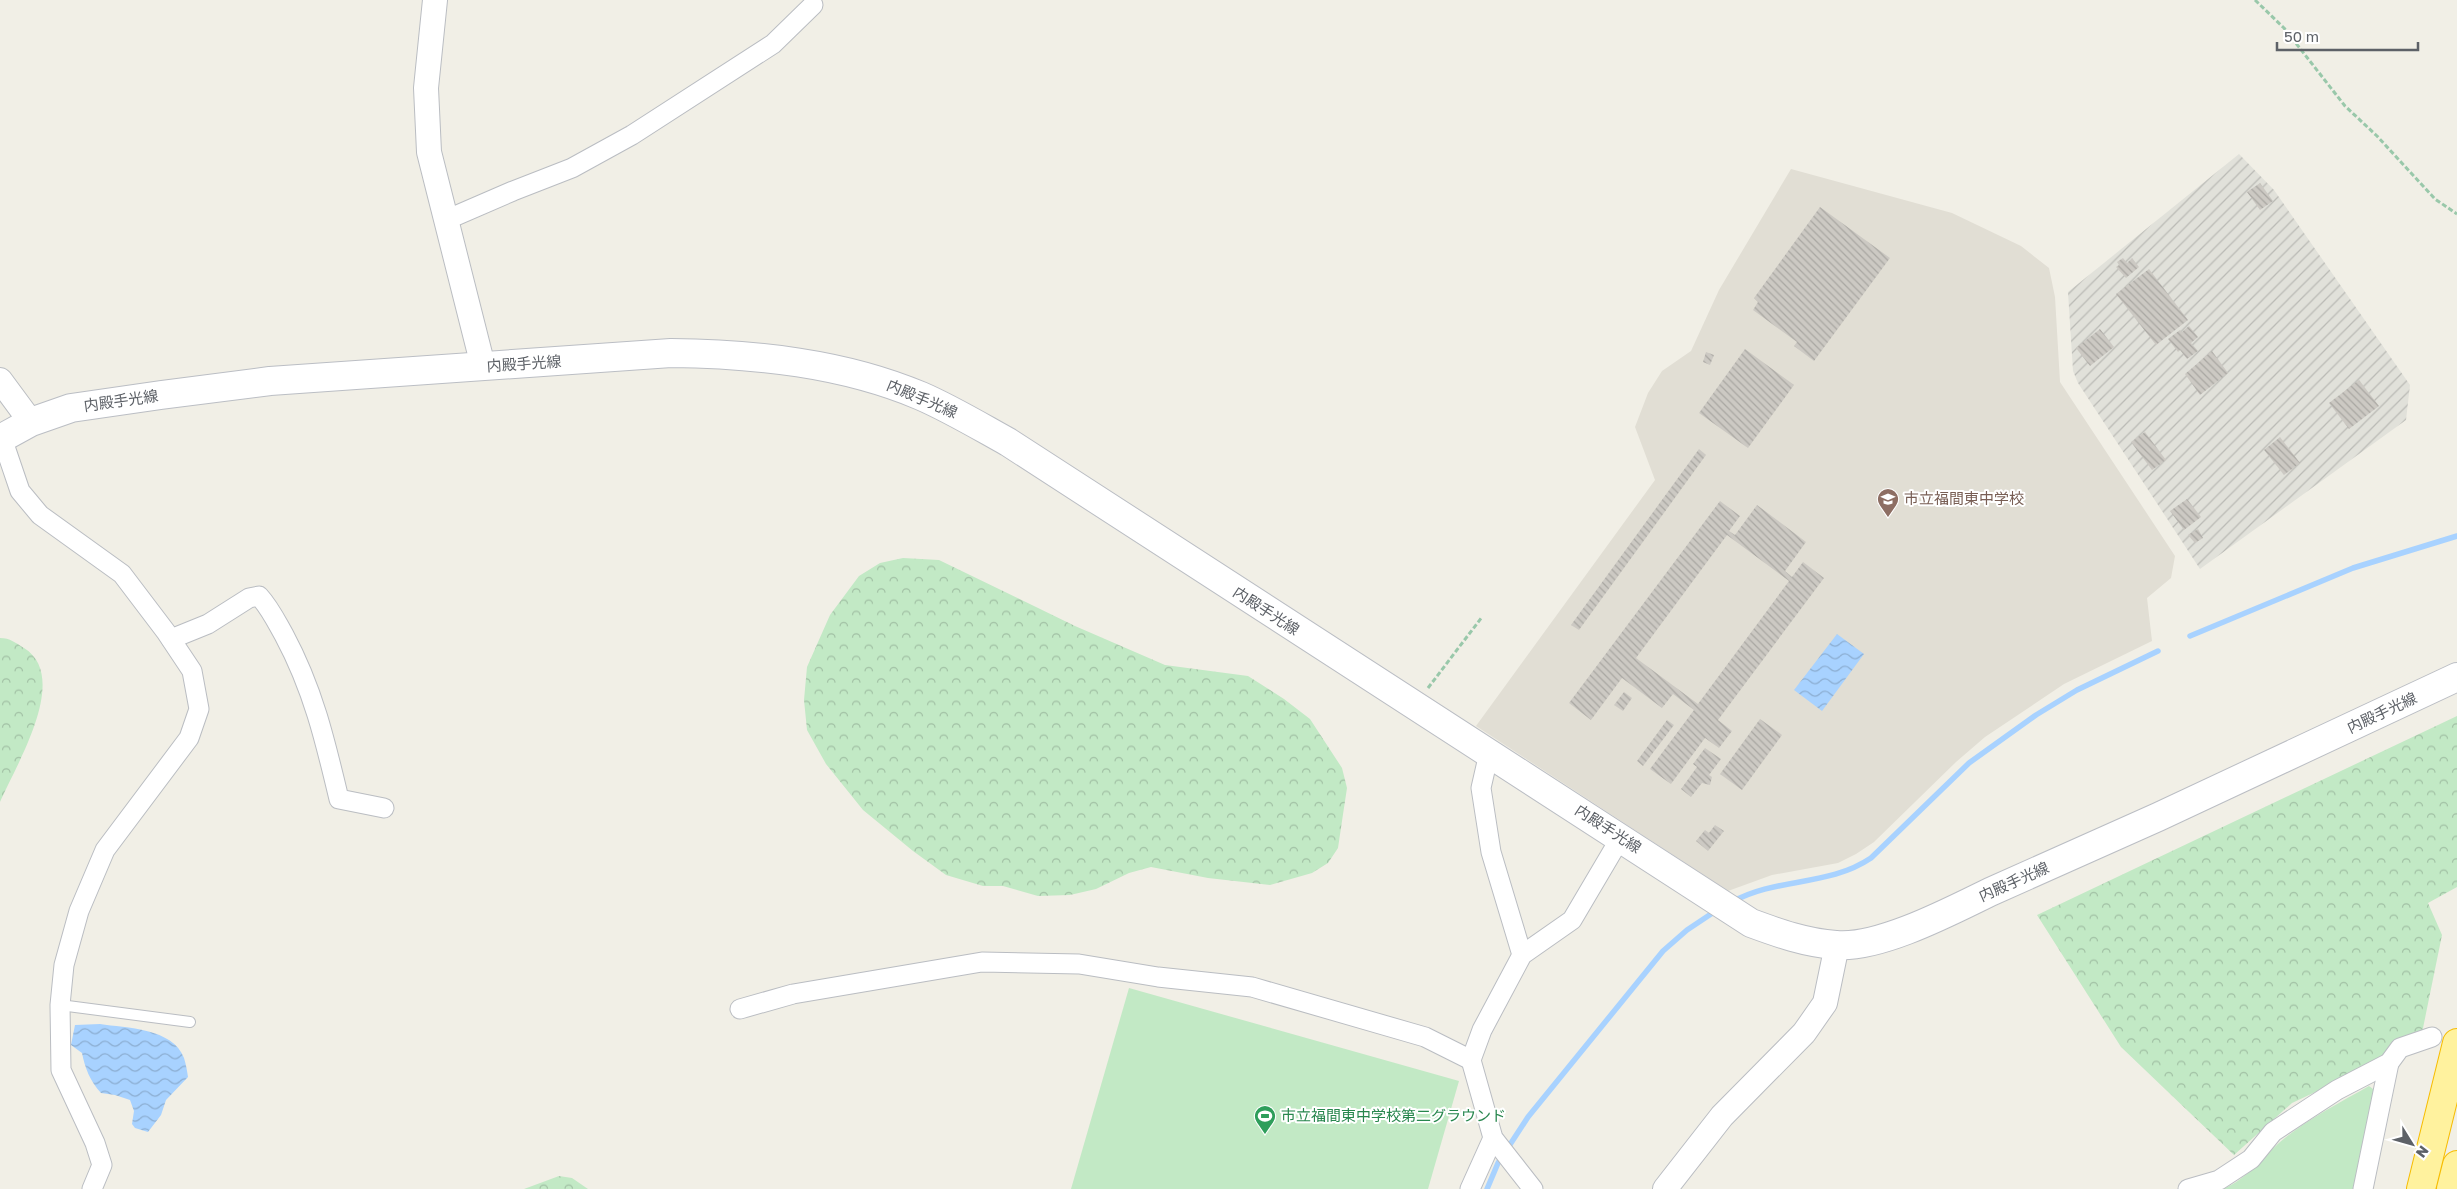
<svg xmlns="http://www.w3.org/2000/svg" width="2457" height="1189" font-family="'Golos Text','Noto Sans JP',sans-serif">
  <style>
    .industrial { fill: url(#industrial-furrows) }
    .education { fill: #e1ded4 }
    .forest { fill: url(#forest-crowns) }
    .pitch { fill: #c2e9c5 }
    .water { fill: url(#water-waves) }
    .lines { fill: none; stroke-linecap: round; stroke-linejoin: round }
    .stream { stroke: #a8d2ff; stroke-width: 5.5 }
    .building { fill: url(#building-back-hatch); fill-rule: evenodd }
    .service-casing { stroke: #babdc2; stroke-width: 12 }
    .minor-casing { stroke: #babdc2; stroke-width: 21 }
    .tertiary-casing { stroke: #babdc2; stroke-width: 26 }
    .secondary-casing { stroke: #bbbec4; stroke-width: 30 }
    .trunk-casing { stroke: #f7bc00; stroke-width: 30 }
    .path { stroke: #99c8aa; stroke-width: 3; stroke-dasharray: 5 2.5; stroke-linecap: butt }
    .service { stroke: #fff; stroke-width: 10 }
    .minor { stroke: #fff; stroke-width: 19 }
    .tertiary { stroke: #fff; stroke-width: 24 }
    .secondary { stroke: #fff; stroke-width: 28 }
    .trunk { stroke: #fff29e; stroke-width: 28 }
    .labels { text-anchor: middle; stroke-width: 4; stroke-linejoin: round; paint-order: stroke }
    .street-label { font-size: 15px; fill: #5d6167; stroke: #fff }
    .education-label { font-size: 15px; fill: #785e54; stroke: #fff; text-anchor: start }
    .leisure-label { font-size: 15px; fill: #27864d; stroke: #fff; text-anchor: start }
  </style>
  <defs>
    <pattern id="industrial-furrows" width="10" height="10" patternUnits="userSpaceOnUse" patternTransform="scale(1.25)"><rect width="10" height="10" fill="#e1e1da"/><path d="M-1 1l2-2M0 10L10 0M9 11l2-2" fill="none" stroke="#babab5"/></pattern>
    <pattern id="forest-crowns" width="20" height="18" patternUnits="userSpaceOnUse" patternTransform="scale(1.25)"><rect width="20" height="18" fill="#c2e9c5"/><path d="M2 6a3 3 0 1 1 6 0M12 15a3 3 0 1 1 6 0" fill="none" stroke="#a1c0a4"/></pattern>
    <pattern id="water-waves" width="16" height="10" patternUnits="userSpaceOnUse" patternTransform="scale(1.25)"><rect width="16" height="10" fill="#a8d2ff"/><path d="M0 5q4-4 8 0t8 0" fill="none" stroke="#8caed2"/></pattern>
    <pattern id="building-back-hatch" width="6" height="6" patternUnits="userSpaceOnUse" patternTransform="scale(1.25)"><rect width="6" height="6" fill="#ccc9c3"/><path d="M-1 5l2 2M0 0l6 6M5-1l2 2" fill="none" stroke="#a9a7a2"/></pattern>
  </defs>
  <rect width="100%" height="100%" fill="#f1efe6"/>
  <!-- industrial -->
  <polygon class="industrial" points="2239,154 2274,190 2410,385 2406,420 2200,569 2078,383 2073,371 2068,292"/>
  <!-- education -->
  <polygon class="education" points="1791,169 1952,213 2021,246 2049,268 2055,297 2060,382 2175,556 2171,578 2147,598 2152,641 2064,684 1985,737 1956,762 1874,842 1856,854 1838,863 1772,875 1728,891 1476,726 1655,480 1635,427 1648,393 1662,371 1691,351 1719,290"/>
  <!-- forest -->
  <g class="forest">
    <polygon points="903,558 939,560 1075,626 1165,665 1248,676 1284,699 1310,719 1342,768 1347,788 1342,821 1338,848 1328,863 1312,873 1270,885 1208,878 1151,867 1129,873 1096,889 1070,895 1038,896 1003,886 983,886 946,875 913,851 863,810 826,764 807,730 804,700 807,667 830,615 859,576 880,563"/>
    <path d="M0 638C10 638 16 643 24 648 71 677 16 765 0 802Z"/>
    <polygon points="2457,716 2457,887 2428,903 2442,935 2422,1033 2343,1079 2292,1103 2234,1155 2121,1047 2037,915"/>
    <polygon points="559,1176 572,1178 588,1189 524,1189"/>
  </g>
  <!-- pitch -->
  <g class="pitch">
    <polygon points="1129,988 1459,1081 1428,1189 1071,1189"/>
    <path d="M2369 1086 2377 1092 2358 1189H2223C2247 1179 2261 1159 2280 1142 2306 1120 2339 1103 2369 1086Z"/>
  </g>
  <!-- water -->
  <g class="water">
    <polygon points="1837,634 1864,654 1822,711 1794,690"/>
    <path d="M100 1024C126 1028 173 1028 184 1058 186 1064 187 1071 188 1077L166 1100 161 1115 148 1132 135 1128 132 1124 134 1111 130 1100 115 1095 101 1093C90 1081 85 1068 82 1053L71 1045 75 1025Z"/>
  </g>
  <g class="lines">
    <!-- stream -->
    <g class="stream">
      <polyline points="2190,636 2353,568 2457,536"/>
      <path d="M1732 902C1777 877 1828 887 1871 858L1969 763 2036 715 2077 690 2158 651"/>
      <polyline points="1487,1189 1498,1163 1528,1117 1663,951 1687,930 1717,910"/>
    </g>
  </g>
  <!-- building -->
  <g class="building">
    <polygon points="2260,183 2273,201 2260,210 2247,192"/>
    <polygon points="1820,207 1890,258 1814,361 1794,346 1797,342 1753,310 1758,302 1754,298"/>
    <polygon points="2123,258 2127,263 2132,258 2139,267 2126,278 2116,267 2119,265 2117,262"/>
    <polygon points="2149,269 2188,320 2156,345 2116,294"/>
    <polygon points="2189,326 2198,337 2191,343 2198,351 2187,359 2180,350 2178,352 2168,339 2180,330 2182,332"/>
    <polygon points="2100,329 2114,347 2090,366 2076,348"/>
    <polygon points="1745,349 1794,385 1748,448 1699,413"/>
    <polygon points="2212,351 2228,373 2200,395 2185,374"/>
    <polygon points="1706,352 1714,355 1710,365 1703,362"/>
    <polygon points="2359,380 2379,406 2349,429 2329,403"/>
    <polygon points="2145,432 2166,460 2152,470 2131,442"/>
    <polygon points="2280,437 2300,463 2284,475 2264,450"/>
    <polygon points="1699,449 1706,455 1579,630 1571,625"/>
    <polygon points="2187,499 2201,517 2184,530 2170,511"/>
    <path d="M1720 501 1740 516 1729 531 1735 535 1757 505 1806 542 1785 571 1792 577 1803 562 1824 578 1718 720 1732 731 1719 748 1705 738 1671 784 1650 769 1694 710 1673 694 1662 708 1622 678 1591 720 1569 703ZM1727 535 1789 581 1698 704 1636 658Z"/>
    <polygon points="2198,529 2203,538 2195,543 2188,535"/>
    <polygon points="1624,692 1632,698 1623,711 1614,705"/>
    <polygon points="1760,719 1782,735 1742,790 1720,774"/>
    <polygon points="1667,720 1674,725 1643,766 1637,761"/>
    <polygon points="1705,748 1721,759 1709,775 1712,777 1710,785 1702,783 1691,797 1681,789 1697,767 1693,764"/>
    <polygon points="1715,825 1724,831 1708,851 1696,841 1705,830 1709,833"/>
  </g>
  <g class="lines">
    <!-- service casing -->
    <g class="service-casing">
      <polyline id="service" points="60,1005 190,1022"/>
    </g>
    <!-- minor casing -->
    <g class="minor-casing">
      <g id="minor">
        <polyline points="446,220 513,191 572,168 632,135 773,44 813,5"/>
        <polyline points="2,438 20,491 40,515 122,574 166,632 192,671 199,709 189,738 105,850 79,911 64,965 60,1005 61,1070 95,1143 102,1165 92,1189"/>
        <path d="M171 639 208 624 249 598 259 596C270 608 276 621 284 635 313 689 325 740 339 799L384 808"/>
        <polyline points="1489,753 1481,788 1491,852 1522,955"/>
        <polyline points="740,1009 793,994 982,962 1079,964 1158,977 1252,987 1425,1037 1471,1060"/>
        <polyline points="1470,1189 1493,1138"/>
        <polyline points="1533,1189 1493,1138 1471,1060 1482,1030 1522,955 1572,920 1621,837"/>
        <polyline points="2188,1189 2219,1180 2251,1159 2273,1132 2337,1090 2389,1063 2400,1048 2432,1037"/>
        <polyline points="2363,1189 2389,1063"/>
      </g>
    </g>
    <!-- tertiary casing -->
    <g class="tertiary-casing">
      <g id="tertiary">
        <polyline points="435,0 426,88 429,152 483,366"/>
        <polyline points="0,380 31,422"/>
        <polyline points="1665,1189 1722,1116 1804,1033 1825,1003 1837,945"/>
      </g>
    </g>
    <!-- secondary casing -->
    <g class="secondary-casing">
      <path id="secondary" d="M0 439 31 422 71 408 161 395 270 381 671 353C755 354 843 363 921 396 951 409 979 426 1008 442L1751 923C1778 933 1806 943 1836 945 1879 949 1951 911 1990 892L2158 817 2457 677"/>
    </g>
    <!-- trunk casing -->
    <g class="trunk-casing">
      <g id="trunk">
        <polyline points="2421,1189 2457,1043"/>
        <polyline points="2451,1189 2457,1165"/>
      </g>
    </g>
    <!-- path -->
    <g class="path">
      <polyline points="2255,0 2284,28 2345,106 2377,136 2435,199 2457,214"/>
      <polyline points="1428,688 1482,617"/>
    </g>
    <!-- service -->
    <use href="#service" class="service"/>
    <!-- minor -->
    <use href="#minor" class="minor"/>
    <!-- tertiary -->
    <use href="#tertiary" class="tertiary"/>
    <!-- secondary -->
    <use href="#secondary" class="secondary"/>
    <!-- trunk -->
    <use href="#trunk" class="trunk"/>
  </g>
  <!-- icons -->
  <defs>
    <g id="school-pin" transform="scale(1.125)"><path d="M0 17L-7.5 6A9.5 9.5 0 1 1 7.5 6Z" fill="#8d6e63" stroke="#fff"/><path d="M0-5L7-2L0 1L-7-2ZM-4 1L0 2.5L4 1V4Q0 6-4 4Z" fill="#fff"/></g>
    <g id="stadium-pin" transform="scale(1.125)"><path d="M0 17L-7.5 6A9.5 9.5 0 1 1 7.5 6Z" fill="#2e9e5b" stroke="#fff"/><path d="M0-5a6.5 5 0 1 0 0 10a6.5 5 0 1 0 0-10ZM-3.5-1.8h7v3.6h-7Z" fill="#fff"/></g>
  </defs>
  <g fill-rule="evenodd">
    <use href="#school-pin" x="1888" y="499"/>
    <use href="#stadium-pin" x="1265" y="1116"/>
  </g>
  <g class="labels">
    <!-- street labels -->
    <g class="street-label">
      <text transform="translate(524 364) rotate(-4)" y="5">内殿手光線</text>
      <text transform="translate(922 399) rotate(23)" y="5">内殿手光線</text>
      <text transform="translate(121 401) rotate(-8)" y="5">内殿手光線</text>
      <text transform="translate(1266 611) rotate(33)" y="5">内殿手光線</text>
      <text transform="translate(2382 713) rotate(-25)" y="5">内殿手光線</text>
      <text transform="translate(1608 829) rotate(33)" y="5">内殿手光線</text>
      <text transform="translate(2014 882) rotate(-24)" y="5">内殿手光線</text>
    </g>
    <!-- education labels -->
    <g class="education-label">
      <text x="1904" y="504">市立福間東中学校</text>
    </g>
    <!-- leisure labels -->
    <g class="leisure-label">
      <text x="1281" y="1121">市立福間東中学校第二グラウンド</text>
    </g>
  </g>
  <!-- north arrow -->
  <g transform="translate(2412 1144) rotate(127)" stroke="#ffffff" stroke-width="4" paint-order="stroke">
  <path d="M0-4L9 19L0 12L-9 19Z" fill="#5d6167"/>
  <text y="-8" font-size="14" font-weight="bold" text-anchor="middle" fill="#5d6167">N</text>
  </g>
  <!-- scale -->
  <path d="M2277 42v8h141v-8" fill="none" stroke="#5d6167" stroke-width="2.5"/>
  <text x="2284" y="42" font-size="15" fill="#5d6167" stroke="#ffffff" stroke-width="4" paint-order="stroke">50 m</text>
</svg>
